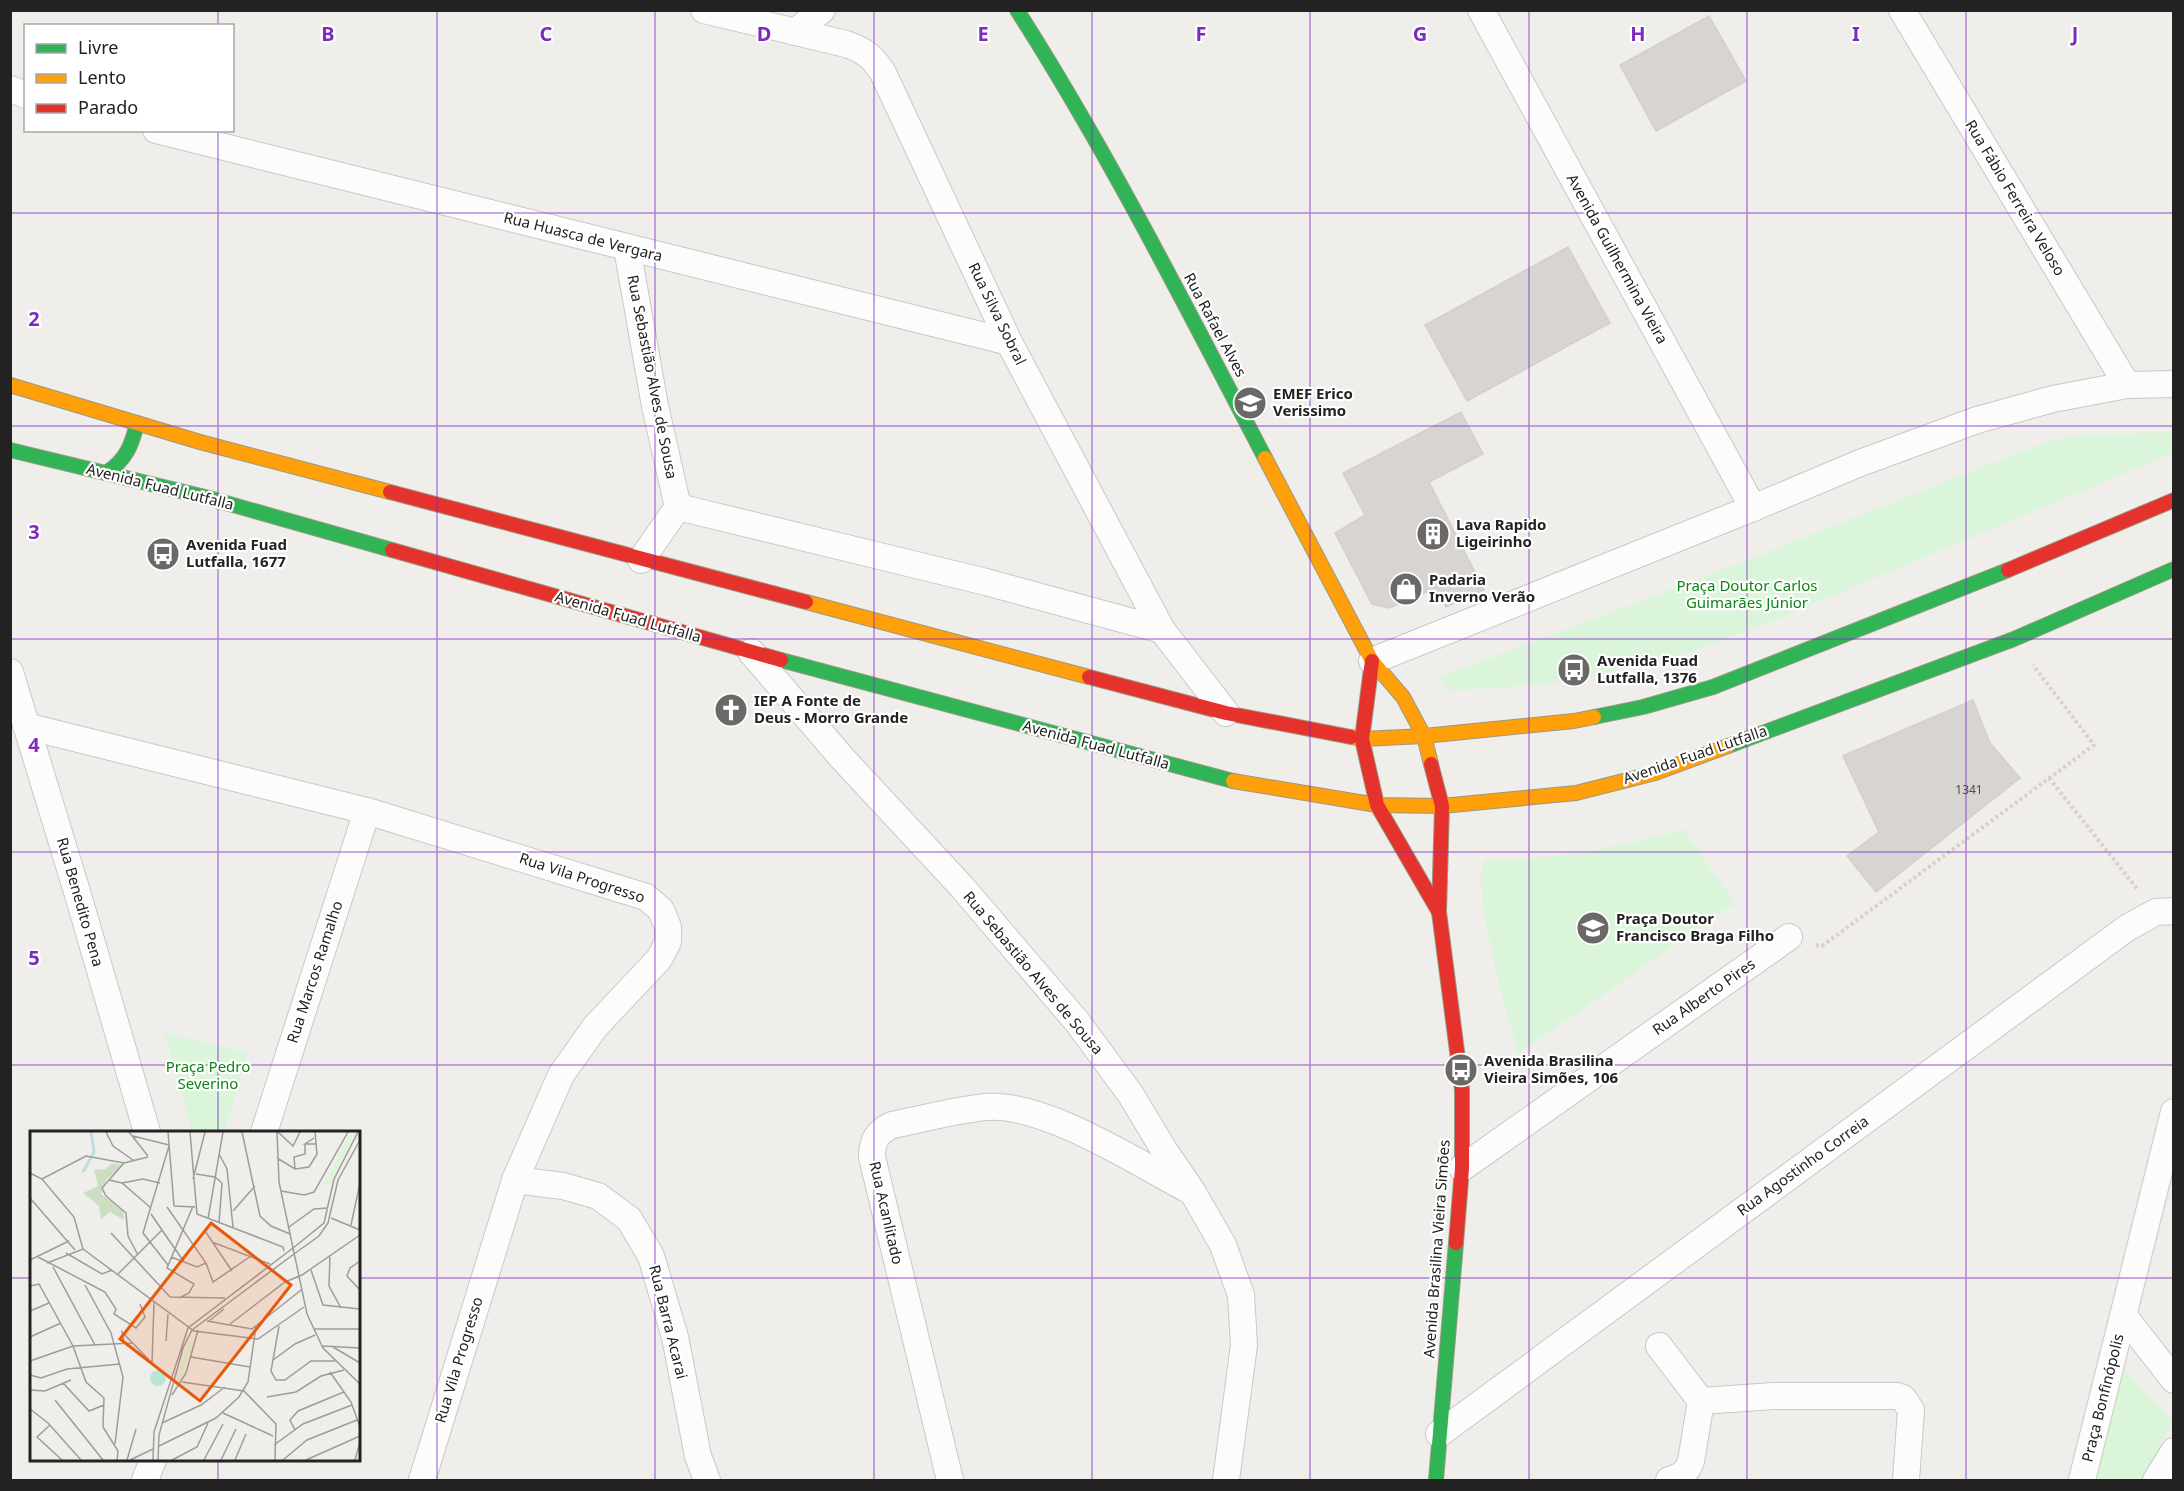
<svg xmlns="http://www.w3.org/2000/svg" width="2184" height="1491" font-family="'Noto Sans',sans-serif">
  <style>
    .park { fill: #daf5da }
    .building { fill: #d7d4d2; stroke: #d3d0cc; stroke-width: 1.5 }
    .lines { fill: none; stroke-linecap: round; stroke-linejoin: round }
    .street-casing { stroke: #c9c8c7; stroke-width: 28 }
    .fast-casing { stroke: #999a82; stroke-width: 16 }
    .slow-casing { stroke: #999a82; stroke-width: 16 }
    .jam-casing { stroke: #999a82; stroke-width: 16 }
    .path { stroke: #dccecd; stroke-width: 4; stroke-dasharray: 3 3; stroke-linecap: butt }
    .street { stroke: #fdfcfc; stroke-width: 26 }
    .fast { stroke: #30b455; stroke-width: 14 }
    .slow { stroke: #ff9f0a; stroke-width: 14 }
    .jam { stroke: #e5322d; stroke-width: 14 }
    .grid { fill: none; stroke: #7b2cbf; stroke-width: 1.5; stroke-opacity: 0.55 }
    .labels { text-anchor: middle; stroke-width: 4.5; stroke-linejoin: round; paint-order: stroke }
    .number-label { font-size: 12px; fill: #4f4e4e }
    .street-label { font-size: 15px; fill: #222; stroke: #fff }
    .poi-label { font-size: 15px; font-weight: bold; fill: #222; stroke: #fff; text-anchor: start }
    .park-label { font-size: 15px; fill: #0c8416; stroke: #fff }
    .inset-river { fill: none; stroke: #bfdbe3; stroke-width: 3 }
    .inset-road { fill: none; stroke: #9e9c9b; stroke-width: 1.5 }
    .view { fill: #e8590c; fill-opacity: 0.15; stroke: #e8590c; stroke-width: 3 }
    .inset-edge { fill: none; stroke: #222; stroke-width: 3 }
    .grid-label { font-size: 20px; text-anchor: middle; font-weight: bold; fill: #7b2cbf; stroke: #fff; stroke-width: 4.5; stroke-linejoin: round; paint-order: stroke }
  </style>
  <rect width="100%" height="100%" fill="#f0eeeb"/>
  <!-- park -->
  <g class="park">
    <polygon points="2173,432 2173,453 1758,627 1684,654 1596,676 1539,685 1447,691 1440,677 1691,582 2049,441 2080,435"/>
    <path d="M1683 829 1735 903 1518 1054C1510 1022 1468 883 1485 860 1552 859 1619 849 1683 829Z"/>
    <polygon points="164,1033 248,1053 224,1132 192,1132"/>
    <polygon points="2123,1366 2137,1384 2172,1419 2145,1480 2086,1480"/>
  </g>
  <!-- building -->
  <g class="building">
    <polygon points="1709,16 1746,81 1656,131 1620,65"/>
    <polygon points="1568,247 1610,323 1467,401 1425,325"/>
    <polygon points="1461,412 1483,454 1429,482 1484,590 1446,607 1436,588 1389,608 1372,604 1335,533 1365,515 1343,473"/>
    <polygon points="1973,700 1990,743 2020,778 1876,892 1847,856 1879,832 1843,756"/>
  </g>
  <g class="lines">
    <!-- street casing -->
    <g class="street-casing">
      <g id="street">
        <path d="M704 10 846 44C864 50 873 57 883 73L1009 342 1162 630 1226 713"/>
        <polyline points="1481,10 1753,508"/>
        <polyline points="1902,10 2127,385"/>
        <polyline points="795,32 822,10"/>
        <polyline points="10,89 26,95"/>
        <polyline points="156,130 1009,342"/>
        <polyline points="627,248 655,406 678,507"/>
        <polyline points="641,560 678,507 986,582 1162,630"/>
        <polyline points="751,652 843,759 962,887 1078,1023 1131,1095 1164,1150 1192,1191 1223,1245 1241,1295 1244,1345 1226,1480"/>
        <polyline points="1372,661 1753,508 1860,463 1977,420 2053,399 2127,385 2174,384"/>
        <polyline points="10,672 78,895 147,1132"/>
        <polyline points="26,726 367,811 646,897 661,910 668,927 668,942 659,959 595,1027 561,1075 515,1180 422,1480"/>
        <polyline points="264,1132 367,811"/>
        <polyline points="1462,1168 1789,937"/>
        <polyline points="515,1180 563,1186 598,1196 629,1219 651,1256 675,1337 698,1456 707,1480"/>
        <polyline points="2124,1316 2174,1380"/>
        <polyline points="1659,1346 1701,1401"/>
        <polyline points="1439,1434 2127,928 2156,912 2174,911"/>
        <polyline points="145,1480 153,1460"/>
        <path d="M950 1480 872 1157C872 1141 877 1132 892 1125 923 1119 955 1110 986 1107 1043 1102 1136 1162 1187 1189"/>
        <path d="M1669 1480C1680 1477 1687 1473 1691 1461L1701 1401 1774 1396H1897L1903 1398 1911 1410 1906 1480"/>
        <polyline points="2082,1480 2174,1112"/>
        <polyline points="2156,1480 2174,1451"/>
      </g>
    </g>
    <!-- fast casing -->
    <g class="fast-casing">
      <g id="fast">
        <path d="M1017 10C1109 154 1186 307 1265 458"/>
        <polyline points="10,450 205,497 392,550"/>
        <path d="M106 473C126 460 132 445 137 423"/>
        <polyline points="781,660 1233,781"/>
        <polyline points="1594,717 1643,707 1713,687 2008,570"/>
        <polyline points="1728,746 2014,639 2174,569"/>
        <polyline points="1436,1480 1456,1243"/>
      </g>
    </g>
    <!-- slow casing -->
    <g class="slow-casing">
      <g id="slow">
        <polyline points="10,385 200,442 390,492"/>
        <polyline points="1265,458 1372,661 1403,697 1424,736 1431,764"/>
        <polyline points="806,602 1089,677"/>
        <polyline points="1351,737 1362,739 1424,736 1574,721 1594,717"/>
        <polyline points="1233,781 1377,805 1442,806 1576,793 1655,773 1728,746"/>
      </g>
    </g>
    <!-- jam casing -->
    <g class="jam-casing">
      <g id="jam">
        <polyline points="390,492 806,602"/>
        <polyline points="392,550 781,660"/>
        <polyline points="2008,570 2174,500"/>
        <polyline points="1372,661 1362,739 1377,805 1439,912"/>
        <polyline points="1089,677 1226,713 1351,737"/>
        <polyline points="1431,764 1442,806 1439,912 1462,1090 1462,1168 1456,1243"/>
      </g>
    </g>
    <!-- path -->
    <g class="path">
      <polyline points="2049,778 2138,890"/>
      <polyline points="1816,945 1822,946 2094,745 2033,665"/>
    </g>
    <!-- street -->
    <use href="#street" class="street"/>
    <!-- fast -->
    <use href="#fast" class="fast"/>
    <!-- slow -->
    <use href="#slow" class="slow"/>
    <!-- jam -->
    <use href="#jam" class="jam"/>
  </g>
  <!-- grid -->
  <path class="grid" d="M218 10V26M437 10V1480M655 10V1480M874 10V1480M1092 10V1480M1310 10V1480M1529 10V1480M1747 10V1480M1966 10V1480M218 130V1132M10 213H2174M10 426H2174M10 639H2174M10 852H2174M10 1065H2174M10 1278H32M358 1278H2174M218 1460V1480"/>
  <!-- icons -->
  <defs>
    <g id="school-disc" transform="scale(1.725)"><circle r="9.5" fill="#6a6968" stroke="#fff"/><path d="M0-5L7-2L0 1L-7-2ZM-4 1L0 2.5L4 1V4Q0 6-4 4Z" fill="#fff"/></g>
    <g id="building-disc" transform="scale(1.725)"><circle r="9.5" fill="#6a6968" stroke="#fff"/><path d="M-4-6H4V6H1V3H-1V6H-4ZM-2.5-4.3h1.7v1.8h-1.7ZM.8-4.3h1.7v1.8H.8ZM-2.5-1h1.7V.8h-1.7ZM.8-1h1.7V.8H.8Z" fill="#fff"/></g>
    <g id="bus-disc" transform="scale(1.725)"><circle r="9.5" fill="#6a6968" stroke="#fff"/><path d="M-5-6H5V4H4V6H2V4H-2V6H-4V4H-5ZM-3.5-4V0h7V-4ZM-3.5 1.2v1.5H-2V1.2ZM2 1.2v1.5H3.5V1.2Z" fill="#fff"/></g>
    <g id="shop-disc" transform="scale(1.725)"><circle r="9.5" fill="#6a6968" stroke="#fff"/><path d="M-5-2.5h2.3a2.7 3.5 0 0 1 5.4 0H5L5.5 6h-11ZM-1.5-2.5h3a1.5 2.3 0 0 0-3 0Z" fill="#fff"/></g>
    <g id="church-disc" transform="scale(1.725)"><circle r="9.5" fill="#6a6968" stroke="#fff"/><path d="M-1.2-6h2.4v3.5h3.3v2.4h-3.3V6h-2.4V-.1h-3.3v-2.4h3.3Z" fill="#fff"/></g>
  </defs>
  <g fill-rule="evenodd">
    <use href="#school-disc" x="1250" y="403"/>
    <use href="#building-disc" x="1433" y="534"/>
    <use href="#bus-disc" x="163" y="554"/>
    <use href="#shop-disc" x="1406" y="589"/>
    <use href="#bus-disc" x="1574" y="670"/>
    <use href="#church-disc" x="731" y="710"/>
    <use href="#school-disc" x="1593" y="928"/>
    <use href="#bus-disc" x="1461" y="1070"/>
  </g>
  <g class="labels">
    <!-- number labels -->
    <g class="number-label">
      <text x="1969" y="794">1341</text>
    </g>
    <!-- street labels -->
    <g class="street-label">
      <text transform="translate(2015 198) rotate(59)" y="5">Rua Fábio Ferreira Veloso</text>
      <text transform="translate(583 237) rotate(14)" y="5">Rua Huasca de Vergara</text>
      <text transform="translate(1617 259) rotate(61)" y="5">Avenida Guilhermina Vieira</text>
      <text transform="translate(997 314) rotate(64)" y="5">Rua Silva Sobral</text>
      <text transform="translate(1215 325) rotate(62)" y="5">Rua Rafael Alves</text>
      <text transform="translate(652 377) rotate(79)" y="5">Rua Sebastião Alves de Sousa</text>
      <text transform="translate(160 487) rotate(14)" y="5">Avenida Fuad Lutfalla</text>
      <text transform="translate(628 617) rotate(16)" y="5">Avenida Fuad Lutfalla</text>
      <text transform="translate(1096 745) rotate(15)" y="5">Avenida Fuad Lutfalla</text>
      <text transform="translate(1695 755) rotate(-19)" y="5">Avenida Fuad Lutfalla</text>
      <text transform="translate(582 878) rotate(18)" y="5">Rua Vila Progresso</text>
      <text transform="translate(80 902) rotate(74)" y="5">Rua Benedito Pena</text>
      <text transform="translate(315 972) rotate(-72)" y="5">Rua Marcos Ramalho</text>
      <text transform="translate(1033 973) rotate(50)" y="5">Rua Sebastião Alves de Sousa</text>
      <text transform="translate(1704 997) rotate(-35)" y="5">Rua Alberto Pires</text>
      <text transform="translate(1803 1166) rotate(-36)" y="5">Rua Agostinho Correia</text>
      <text transform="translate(886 1213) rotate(77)" y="5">Rua Acanlitado</text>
      <text transform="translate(1437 1249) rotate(-86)" y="5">Avenida Brasilina Vieira Simões</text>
      <text transform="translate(668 1322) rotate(76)" y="5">Rua Barra Acarai</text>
      <text transform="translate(459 1360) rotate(-73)" y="5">Rua Vila Progresso</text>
      <text transform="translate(2103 1398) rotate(-76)" y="5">Praça Bonfinópolis</text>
    </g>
    <!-- poi labels -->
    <g class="poi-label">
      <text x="1273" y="399">EMEF Erico<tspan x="1273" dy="17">Verissimo</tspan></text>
      <text x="1456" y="530">Lava Rapido<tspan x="1456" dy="17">Ligeirinho</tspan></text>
      <text x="186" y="550">Avenida Fuad<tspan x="186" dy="17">Lutfalla, 1677</tspan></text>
      <text x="1429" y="585">Padaria<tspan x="1429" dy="17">Inverno Verão</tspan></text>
      <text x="1597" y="666">Avenida Fuad<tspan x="1597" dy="17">Lutfalla, 1376</tspan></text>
      <text x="754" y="706">IEP A Fonte de<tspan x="754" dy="17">Deus - Morro Grande</tspan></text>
      <text x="1616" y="924">Praça Doutor<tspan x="1616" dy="17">Francisco Braga Filho</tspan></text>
      <text x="1484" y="1066">Avenida Brasilina<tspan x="1484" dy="17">Vieira Simões, 106</tspan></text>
    </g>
    <!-- park labels -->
    <g class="park-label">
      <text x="1747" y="591">Praça Doutor Carlos<tspan x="1747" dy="17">Guimarães Júnior</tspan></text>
      <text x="208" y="1072">Praça Pedro<tspan x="208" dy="17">Severino</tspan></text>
    </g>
  </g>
  <!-- overview -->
  <g transform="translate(30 1131)">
    <rect width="330" height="330" fill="#f0eeeb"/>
    <path d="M82 32 93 34 77 48 71 63 93 80 94 89 80 81 71 88 69 75 53 62 68 55 64 39 76 38Z" fill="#cbdec1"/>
    <path d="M321 1 322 8 298 55 293 53ZM165 202 152 245 145 255 156 216Z" fill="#daf5da"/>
    <path d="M120 247a8 8 0 1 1 16 0a8 8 0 1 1-16 0Z" fill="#b7e6d2"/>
    <path class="inset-river" d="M53 41 64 21 61 1"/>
    <path class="inset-road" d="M76 1 83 15 103 29M99 1 118 25M138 1 144 75M160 1 167 83 253 116 254 120M212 1 230 85 241 95 260 103M247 1 249 51 277 183 293 217 330 253M248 1 263 15 270 1M103 5 139 14M284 7 275 13H286M189 23 197 38 203 96M247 27 265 38 279 36 287 23 285 1M265 38 264 26 275 23V13M0 42 12 48 44 86 53 118M166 43 185 46 192 52 189 92M12 48 56 25 94 32M163 48 175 1M79 49 92 52 121 77M92 52 113 48 130 52M251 60 274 64 284 61 318 1M0 67 45 119M144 75 165 76M137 76 176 132 183 151 221 125M203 80 225 55M121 83 154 131M301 87 330 99M178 88 193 1M321 94 330 52M259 96 284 78 298 77M175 100 202 140M81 102 140 166 195 167M182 111 240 133M263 117 294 92 304 48 328 1M36 122 72 143 82 139M264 123 289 105 298 92 308 49 330 9M108 124 98 105 96 82 76 65 72 57 94 32 118 26M300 124 299 155 311 177M8 126 75 161 86 178 84 183 106 197 115 186 110 173M141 126 167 136 176 132M0 129 39 110M330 130 320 137 317 145 330 159M17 132 53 118 164 200 228 208 274 176M138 134 113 102 139 15M23 136 65 214M281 139 293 174 330 178M88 143 132 99M55 154 81 202 93 246 85 313M0 155 9 153 43 215 56 251 74 267 73 296 88 320 87 329M149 167 159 162 164 153 137 137 163 75M0 180 19 172M177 190 222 198 271 159M179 190 194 178M200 193 255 151 272 144 330 104M249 195 241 240 246 249H255L281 230H305M284 198H330M0 206 31 192M136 210 138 183M94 212 92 201 122 232 124 171M293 215 330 217M303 216 330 232M161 226 220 236M243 229 265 213 285 204M0 230 43 215 102 212M300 241 321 271 330 296M0 244 11 247 37 238 90 233M152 251 214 260 246 293 245 329M33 252 59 280 74 274M0 259 15 260 41 249M142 264 156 242 168 199M237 266 266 261 291 245 314 239M25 269 73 329M0 278 18 292 51 329M193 282 243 305M132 292 171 274 195 256M20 294 7 306 32 329M265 299 260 289 268 280 314 261M244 314 273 293 322 274M129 315 186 287 209 266 218 251 226 195M97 329 106 298M100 329 123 318M123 329 124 301 158 197 263 117M128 329 129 304 153 217 162 199 264 123M142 329 167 316 178 292M174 329 193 293M191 329 206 298M205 329 216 303M253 329 277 309 327 289M276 329 330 305M325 329 330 311"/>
    <path class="view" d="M181 92 261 154 170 270 90 208Z"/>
    <rect width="330" height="330" class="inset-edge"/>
  </g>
  <g class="grid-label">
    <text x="328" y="41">B</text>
    <text x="546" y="41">C</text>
    <text x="764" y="41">D</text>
    <text x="983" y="41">E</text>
    <text x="1201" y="41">F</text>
    <text x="1420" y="41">G</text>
    <text x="1638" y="41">H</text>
    <text x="1856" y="41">I</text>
    <text x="2075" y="41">J</text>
    <text x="34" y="326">2</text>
    <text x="34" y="539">3</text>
    <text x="34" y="752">4</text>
    <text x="34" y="965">5</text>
  </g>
  <!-- border -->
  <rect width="2184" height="1491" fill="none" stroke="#222222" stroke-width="24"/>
  <!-- legend -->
  <rect x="24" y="24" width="210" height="108" fill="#ffffff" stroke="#a7a7a7" stroke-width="1.5"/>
  <rect x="36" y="44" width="30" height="9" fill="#30b455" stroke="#a7a7a7" stroke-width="1.5"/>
  <text x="78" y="54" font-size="18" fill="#222222">Livre</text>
  <rect x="36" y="74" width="30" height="9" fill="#ff9f0a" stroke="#a7a7a7" stroke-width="1.5"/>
  <text x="78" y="84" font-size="18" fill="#222222">Lento</text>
  <rect x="36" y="104" width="30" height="9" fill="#e5322d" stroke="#a7a7a7" stroke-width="1.5"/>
  <text x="78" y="114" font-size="18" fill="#222222">Parado</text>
</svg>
